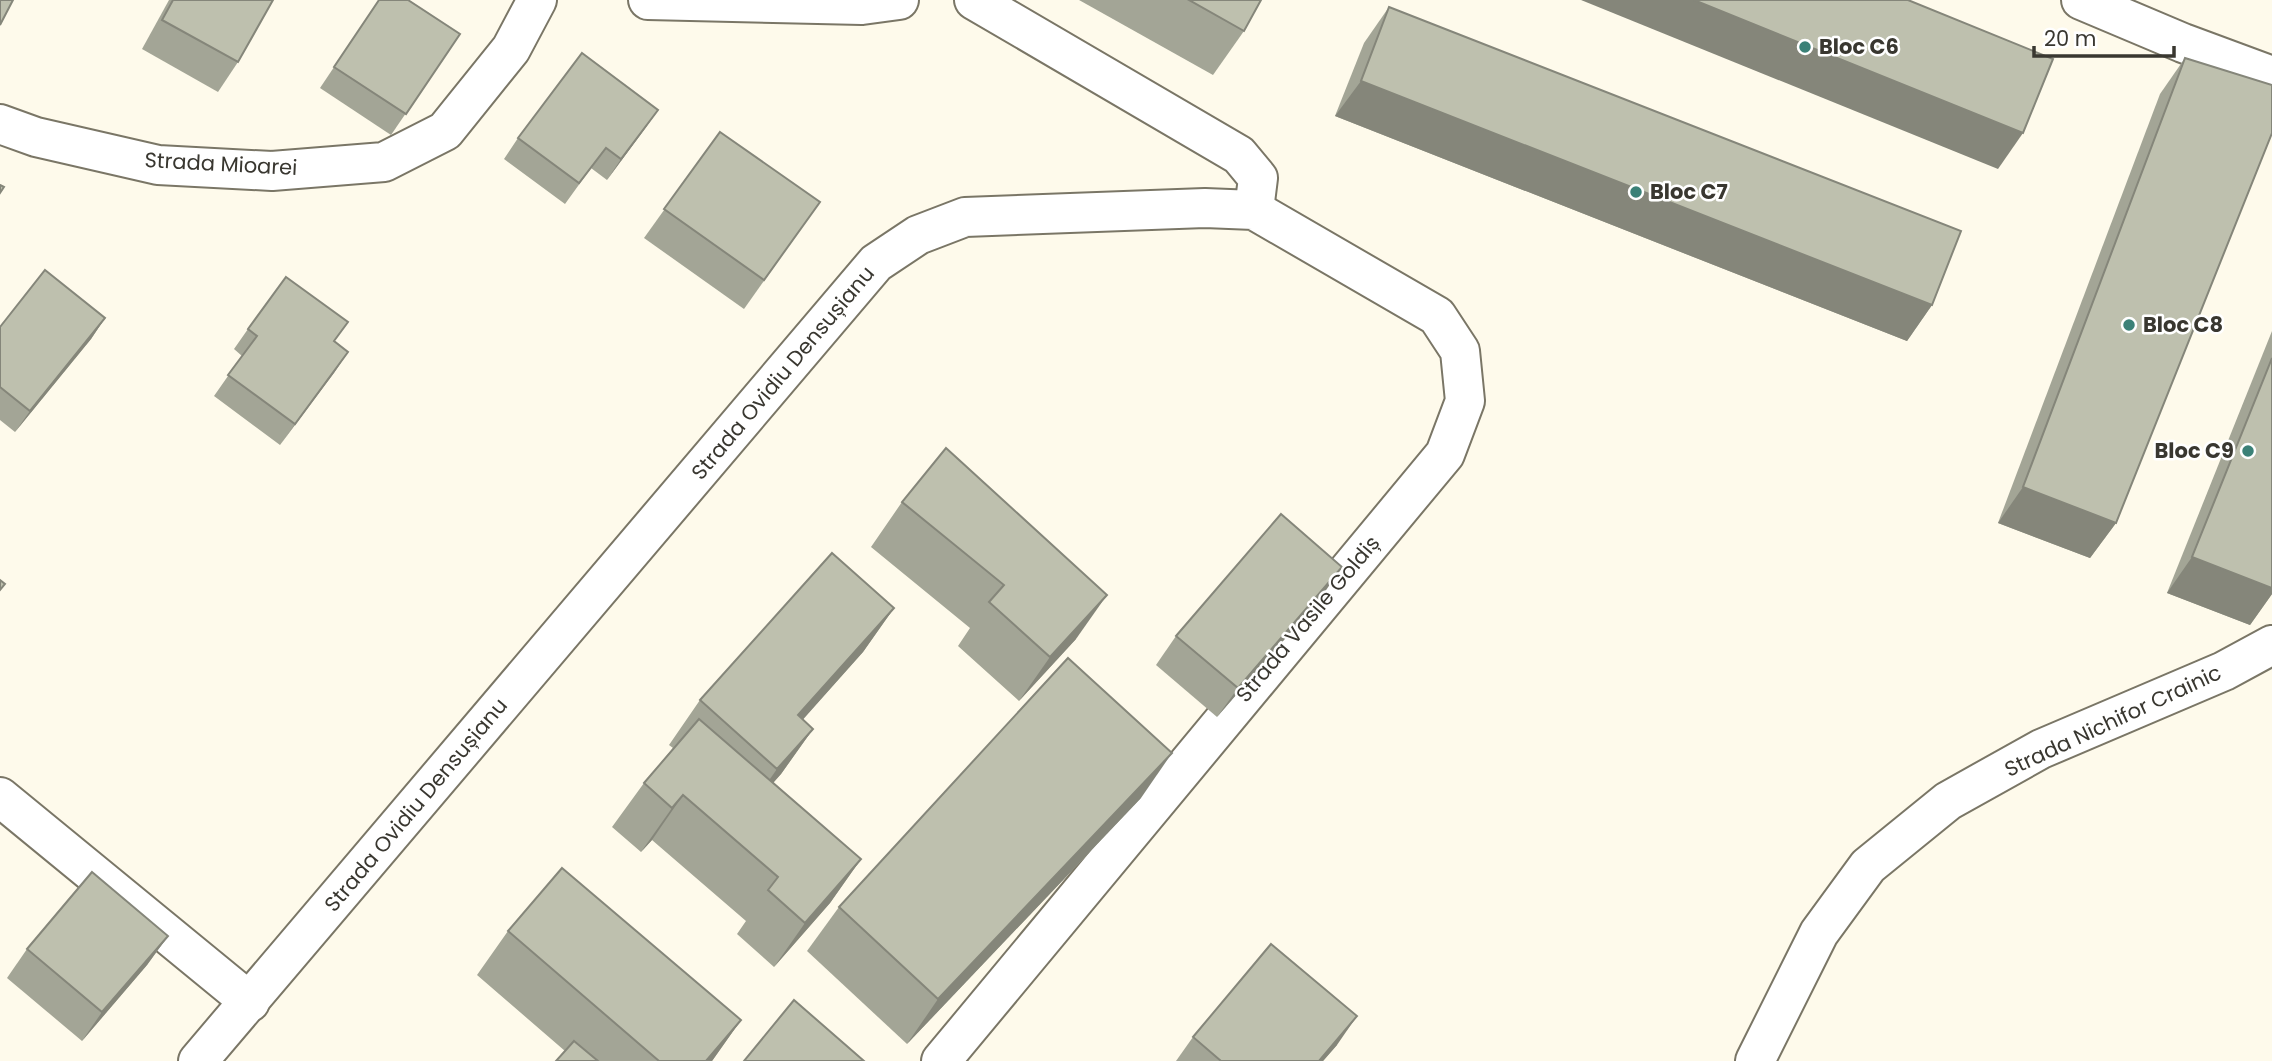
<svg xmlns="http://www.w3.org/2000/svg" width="2272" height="1061" font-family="Poppins,sans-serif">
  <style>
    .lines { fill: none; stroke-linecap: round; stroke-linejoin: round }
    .minor-casing { stroke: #7a7666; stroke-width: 42 }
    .minor { stroke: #fff; stroke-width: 38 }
    .wall { fill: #a3a596 }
    .shaded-wall { fill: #85867a }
    .building { fill: #bec0ae; stroke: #85867a; stroke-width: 2 }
    .poi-dot { fill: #3b8177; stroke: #fff; stroke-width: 2.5 }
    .labels { text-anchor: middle; stroke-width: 5; stroke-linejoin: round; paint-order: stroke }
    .poi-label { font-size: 21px; font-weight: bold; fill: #393730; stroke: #fff; text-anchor: start }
    .street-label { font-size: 21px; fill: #393730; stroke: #fff }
  </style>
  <rect width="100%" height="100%" fill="#fefaeb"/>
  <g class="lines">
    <!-- minor casing -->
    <g class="minor-casing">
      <g id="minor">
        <polyline points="648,0 862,5 899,0"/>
        <polyline points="974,0 1239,155 1258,178 1254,210"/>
        <polyline points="2081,0 2183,43 2272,76"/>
        <polyline points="0,124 36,137 158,165 272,171 384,162 445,131 511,49 537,0"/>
        <polyline points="0,797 250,1002"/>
        <polyline points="198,1061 876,263 918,235 965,217 1205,208 1254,210 1437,316 1460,351 1465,401 1445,454 941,1061"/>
        <polyline points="1755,1061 1819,933 1868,866 1948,801 2041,749 2224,671 2272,645"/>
      </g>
    </g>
    <!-- minor -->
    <use href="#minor" class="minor"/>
  </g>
  <!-- wall -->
  <g class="wall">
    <polygon points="169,0 273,0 238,62 218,92 142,49"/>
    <polygon points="379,0 460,34 391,135 320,88"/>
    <polygon points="1079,0 1261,0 1244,31 1213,75"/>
    <polygon points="1389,7 1932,305 1907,341 1335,116 1364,43"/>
    <polygon points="2185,58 2116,523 2090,558 1998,523 2160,94"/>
    <polygon points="658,110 607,180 591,168 565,204 504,159 518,138"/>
    <polygon points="720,132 820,202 744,309 644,238"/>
    <polygon points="105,318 91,339 15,432 0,420 0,327"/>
    <polygon points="248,329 335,342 348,352 280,445 214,396 242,356 234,349"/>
    <polygon points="2272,331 2272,594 2250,625 2167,593"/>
    <polygon points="902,502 1076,639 1019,701 958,646 970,628 871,547"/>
    <polygon points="1322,596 1217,717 1156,665 1176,636"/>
    <polygon points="894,608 863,652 802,720 813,729 781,774 773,783 861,859 830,903 774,967 737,934 746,921 652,840 641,852 612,827 644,783 673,748 669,745 700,700"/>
    <polygon points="1141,798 907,1044 807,951 839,907"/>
    <polygon points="508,931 741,1020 712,1061 556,1061 565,1051 477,975"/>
    <polygon points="168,936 147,965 82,1041 7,978 27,949"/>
    <polygon points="1193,1037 1337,1045 1323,1061 1176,1061"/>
  </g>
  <!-- shaded-wall -->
  <g class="shaded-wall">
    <polygon points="1581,0 1694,0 2023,133 1998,169"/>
    <polygon points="1361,81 1932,305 1907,341 1335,116"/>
    <polygon points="658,110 644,130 607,180 621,159"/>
    <polygon points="105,318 91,339 15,432 30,411"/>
    <polygon points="348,352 334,373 280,445 295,424"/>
    <polygon points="2023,487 2116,523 2090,558 1998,523"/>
    <polygon points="2192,557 2272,588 2272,594 2250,625 2167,593"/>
    <polygon points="1342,567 1322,596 1217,717 1238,688"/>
    <polygon points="1107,595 1076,639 1019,701 1050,657"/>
    <polygon points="894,608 863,652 767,760 798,715"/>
    <polygon points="813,729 781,774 746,813 777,769"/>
    <polygon points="1172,753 1141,798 907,1044 938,999"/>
    <polygon points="683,795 652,840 641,852 672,808"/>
    <polygon points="861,859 830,903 774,967 805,923"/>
    <polygon points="168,936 147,965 82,1041 102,1012"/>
    <polygon points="1357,1016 1337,1045 1323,1061 1319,1061"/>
    <polygon points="741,1020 712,1061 706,1061"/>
  </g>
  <!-- building -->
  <g class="building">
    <polygon points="0,0 13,0 0,25"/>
    <polygon points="173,0 273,0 238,62 162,20"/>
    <polygon points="379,0 408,0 460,34 406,114 334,67"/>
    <polygon points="1189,0 1261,0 1244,31"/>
    <polygon points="1694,0 1908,0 2053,59 2023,133"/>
    <polygon points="1389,7 1961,231 1932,305 1361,81"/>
    <polygon points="582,53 658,110 621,159 606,148 579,183 518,138"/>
    <polygon points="2185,58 2272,85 2272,133 2116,523 2023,487"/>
    <polygon points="720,132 820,202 764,280 664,209"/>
    <polygon points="0,185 4,187 0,193"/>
    <polygon points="45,270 105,318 30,411 0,387 0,327"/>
    <polygon points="286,277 348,322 334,341 348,352 295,424 228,375 257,336 248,329"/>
    <polygon points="2272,358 2272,588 2192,557"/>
    <polygon points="946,448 1107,595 1050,657 989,602 1004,585 902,502"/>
    <polygon points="1281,514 1342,567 1238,688 1176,636"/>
    <polygon points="832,553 894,608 798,715 813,729 777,769 700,700"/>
    <polygon points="0,580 5,584 0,590"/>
    <polygon points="1068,658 1172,753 938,999 839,907"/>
    <polygon points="699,719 861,859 805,923 768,890 778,877 683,795 672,808 644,783"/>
    <polygon points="562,868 741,1020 706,1061 659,1061 508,931"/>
    <polygon points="92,872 168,936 102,1012 27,949"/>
    <polygon points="1271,944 1357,1016 1319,1061 1221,1061 1193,1037"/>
    <polygon points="794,1000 864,1061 744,1061"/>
    <polygon points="574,1041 598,1061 556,1061"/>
  </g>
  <!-- markers -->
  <g class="poi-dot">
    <circle cx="1805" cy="47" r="7"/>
    <circle cx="1636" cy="192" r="7"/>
    <circle cx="2129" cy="325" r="7"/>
    <circle cx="2248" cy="451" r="7"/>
  </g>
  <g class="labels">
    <!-- poi labels -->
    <g class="poi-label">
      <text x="1819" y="54">Bloc C6</text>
      <text x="1650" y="199">Bloc C7</text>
      <text x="2143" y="332">Bloc C8</text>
      <text x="2234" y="458" text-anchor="end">Bloc C9</text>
    </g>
    <!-- street labels -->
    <g class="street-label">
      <text transform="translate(221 164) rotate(3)" y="7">Strada Mioarei</text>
      <text transform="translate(783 373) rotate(-50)" y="7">Strada Ovidiu Densușianu</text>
      <text transform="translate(1308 619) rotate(-50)" y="7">Strada Vasile Goldiș</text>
      <text transform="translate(2113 721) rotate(-25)" y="7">Strada Nichifor Crainic</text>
      <text transform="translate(416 805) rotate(-50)" y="7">Strada Ovidiu Densușianu</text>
    </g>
  </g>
  <!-- scale -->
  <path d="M2034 46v10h140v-10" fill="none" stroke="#393730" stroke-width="3.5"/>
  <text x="2044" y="46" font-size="21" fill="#393730" stroke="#ffffff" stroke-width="5" paint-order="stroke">20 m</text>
</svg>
